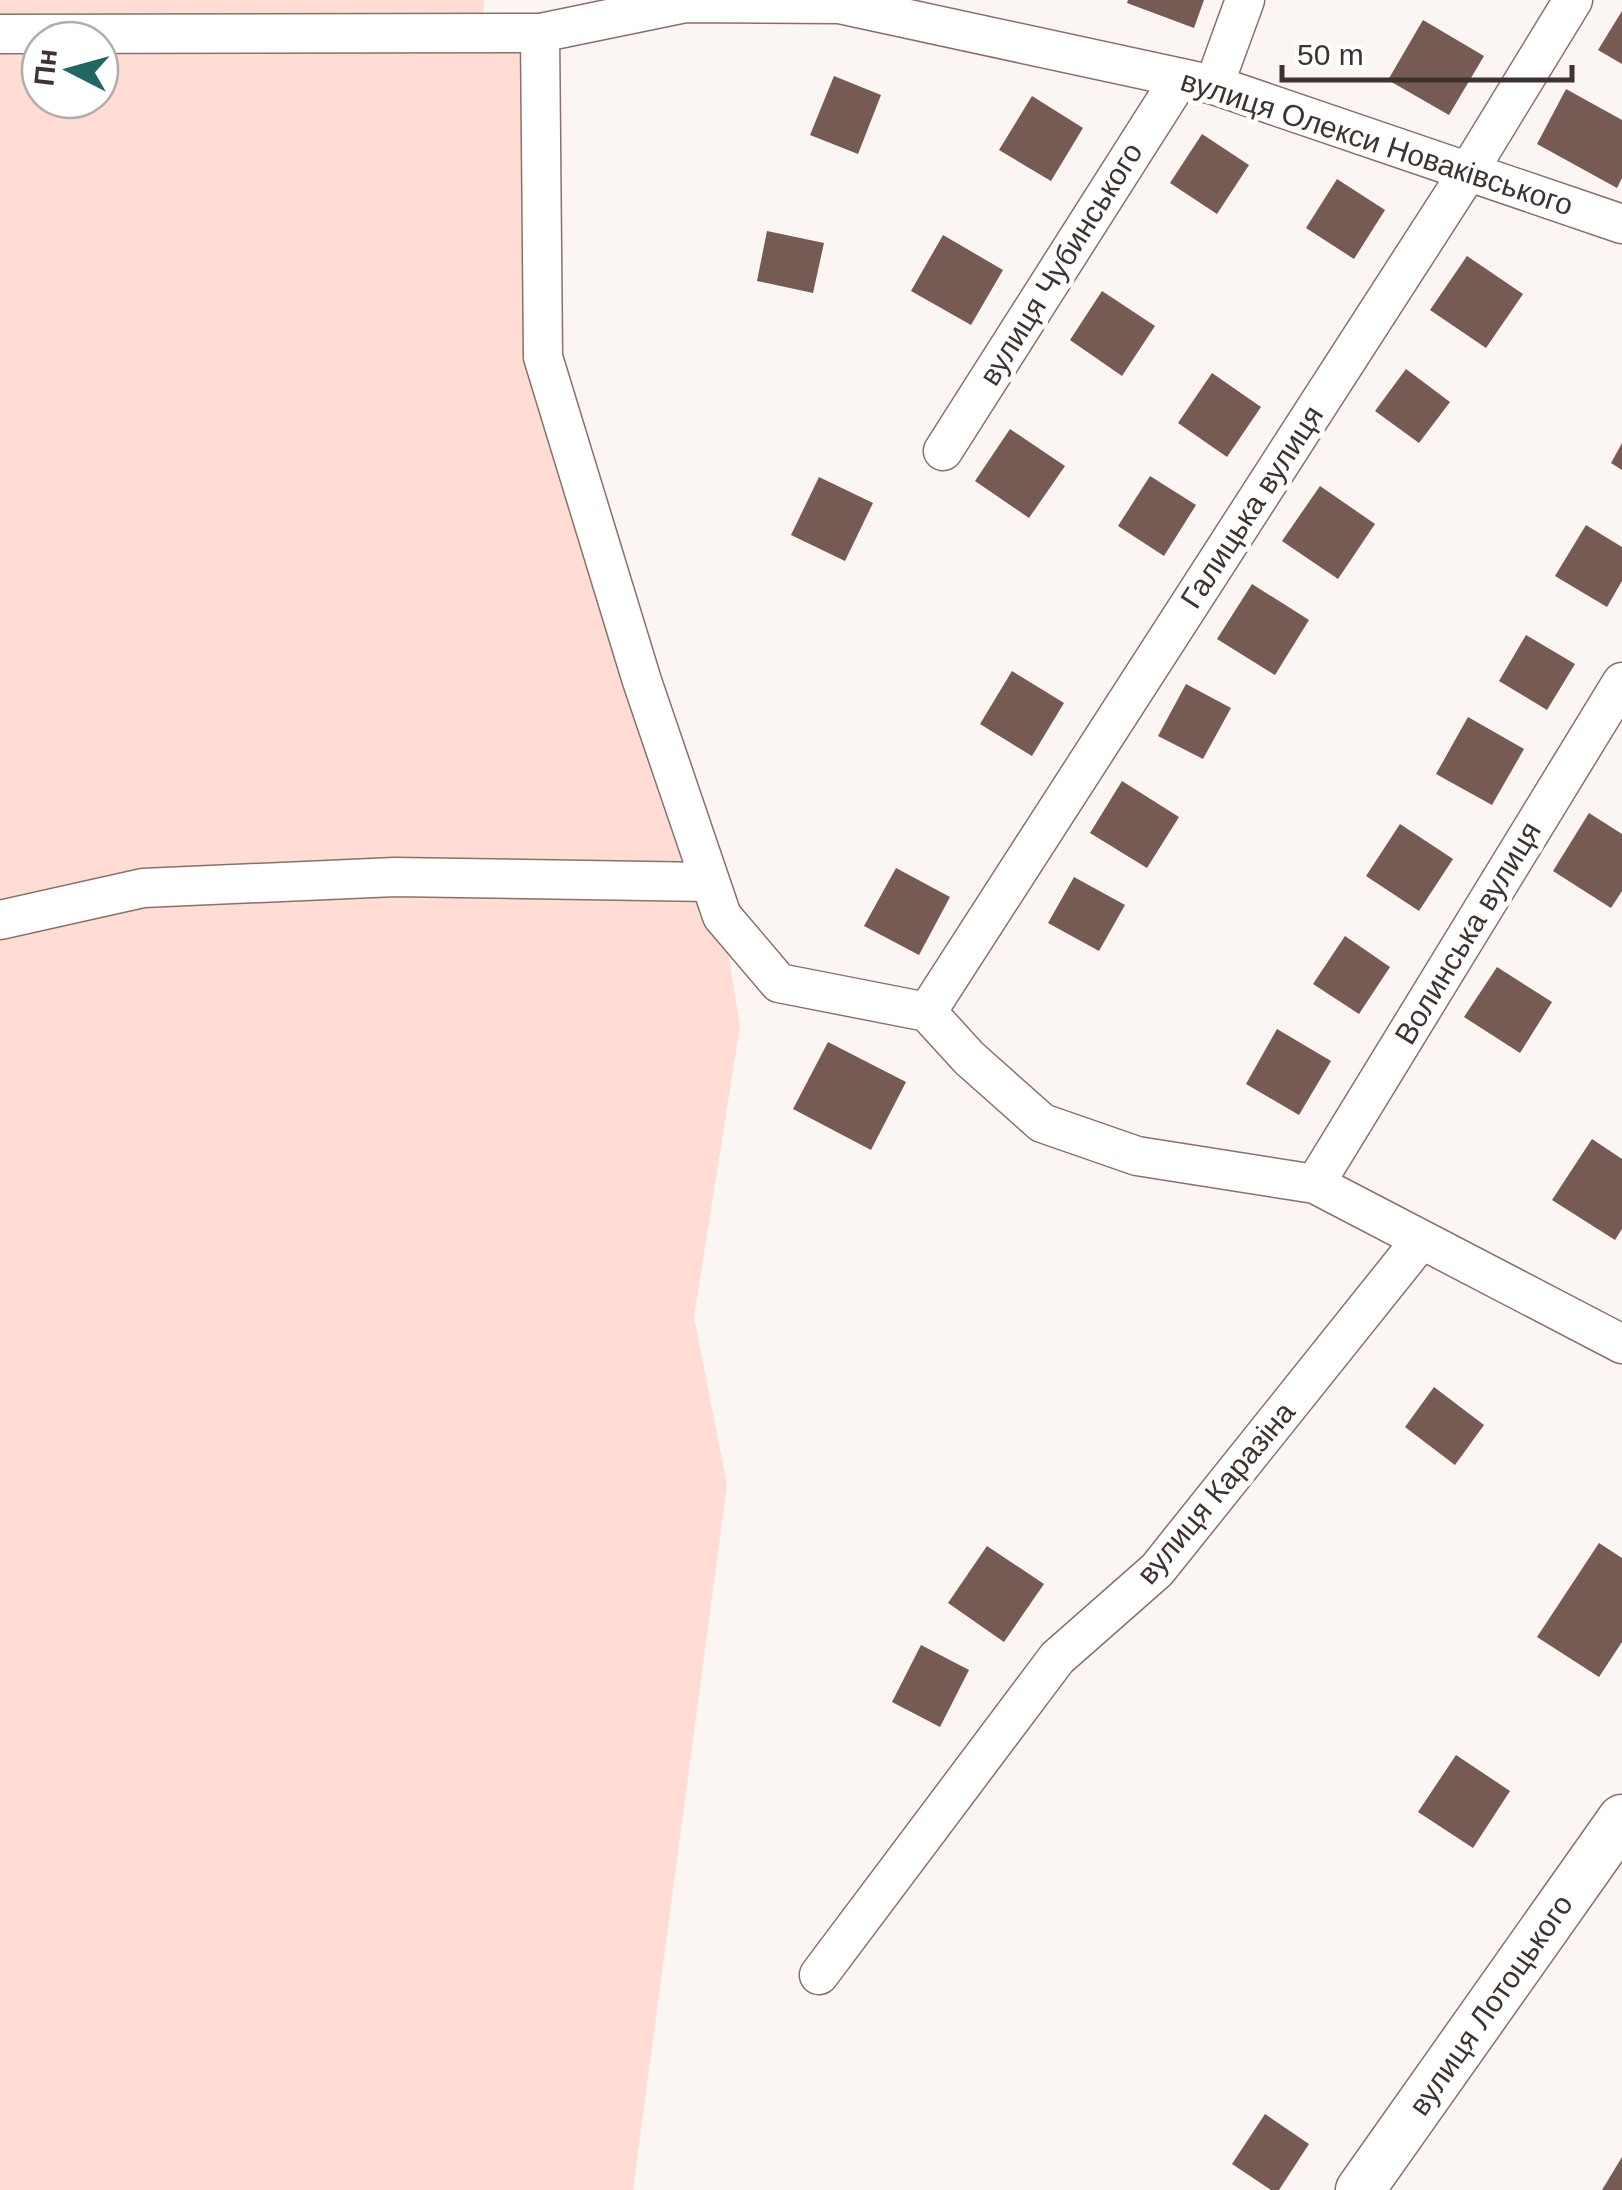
<svg xmlns="http://www.w3.org/2000/svg" width="1622" height="2190" font-family="Helvetica,sans-serif">
  <style>
    .green { fill: #ffddd4; fill-rule: evenodd }
    .building { fill: #755b54 }
    .lines { fill: none; stroke-linecap: round; stroke-linejoin: round }
    .minor-casing { stroke: #8b7069; stroke-width: 41 }
    .tertiary-casing { stroke: #8b7069; stroke-width: 51 }
    .minor { stroke: #fff; stroke-width: 38 }
    .tertiary { stroke: #fff; stroke-width: 48 }
    .labels { text-anchor: middle; stroke-width: 10; stroke-linejoin: round; paint-order: stroke }
    .street-label { font-size: 30px; fill: #3f332f; stroke: #fff }
  </style>
  <rect width="100%" height="100%" fill="#fbf5f3"/>
  <!-- green -->
  <path class="green" d="M0 0H484L482 34 540 33 543 358 722 916 740 1026 694 1317 727 1485 633 2190H0ZM40 40H100V100H40Z"/>
  <!-- building -->
  <g class="building">
    <polygon points="1128,0 1204,0 1194,28 1127,3"/>
    <polygon points="1622,11 1622,64 1598,50"/>
    <polygon points="1423,20 1484,56 1449,115 1388,80"/>
    <polygon points="834,76 881,95 858,154 810,135"/>
    <polygon points="1566,89 1622,120 1622,178 1617,188 1537,144"/>
    <polygon points="1032,96 1083,128 1051,181 999,150"/>
    <polygon points="1202,134 1249,165 1217,214 1170,183"/>
    <polygon points="1337,179 1385,210 1354,259 1306,228"/>
    <polygon points="767,231 824,243 813,293 757,281"/>
    <polygon points="943,235 1003,270 971,325 911,291"/>
    <polygon points="1467,256 1523,294 1486,348 1430,310"/>
    <polygon points="1102,291 1155,326 1122,376 1070,340"/>
    <polygon points="1406,369 1450,402 1419,443 1375,411"/>
    <polygon points="1212,373 1261,407 1227,457 1178,423"/>
    <polygon points="1010,429 1065,466 1029,518 975,481"/>
    <polygon points="1622,443 1622,470 1611,463"/>
    <polygon points="1150,476 1196,505 1164,556 1118,526"/>
    <polygon points="819,477 873,503 845,561 791,535"/>
    <polygon points="1320,486 1375,524 1338,579 1282,541"/>
    <polygon points="1586,525 1622,547 1622,581 1607,607 1555,576"/>
    <polygon points="1252,584 1309,620 1275,675 1217,639"/>
    <polygon points="1526,635 1575,664 1547,710 1499,681"/>
    <polygon points="1012,671 1064,703 1032,756 980,724"/>
    <polygon points="1186,684 1231,708 1203,759 1158,736"/>
    <polygon points="1468,717 1524,749 1492,805 1436,774"/>
    <polygon points="1122,781 1179,817 1147,868 1090,833"/>
    <polygon points="1589,813 1622,834 1622,891 1611,908 1553,871"/>
    <polygon points="1400,824 1453,859 1419,911 1366,876"/>
    <polygon points="896,868 950,897 919,955 864,926"/>
    <polygon points="1074,877 1125,905 1099,951 1048,923"/>
    <polygon points="1345,936 1390,967 1359,1014 1313,984"/>
    <polygon points="1497,967 1552,1002 1520,1053 1464,1017"/>
    <polygon points="1277,1029 1331,1061 1299,1115 1246,1084"/>
    <polygon points="828,1042 906,1082 871,1150 793,1109"/>
    <polygon points="1592,1139 1622,1159 1622,1229 1615,1240 1552,1200"/>
    <polygon points="1434,1387 1484,1425 1455,1465 1405,1427"/>
    <polygon points="1599,1543 1622,1558 1622,1642 1599,1677 1537,1637"/>
    <polygon points="987,1546 1044,1584 1004,1642 948,1603"/>
    <polygon points="921,1645 969,1670 940,1727 892,1702"/>
    <polygon points="1456,1755 1510,1791 1473,1848 1418,1812"/>
    <polygon points="1265,2114 1309,2144 1279,2190 1271,2190 1232,2164"/>
    <polygon points="1622,2157 1622,2190 1602,2190"/>
  </g>
  <g class="lines">
    <!-- minor casing -->
    <g class="minor-casing">
      <g id="minor">
        <polyline points="540,33 543,357 642,681 722,916 779,983 927,1012 969,1058 1042,1123 1137,1156 1315,1184 1622,1344"/>
        <polyline points="0,34 540,33 686,3 839,4 1214,85 1622,224"/>
        <polyline points="1214,85 1245,0"/>
        <polyline points="943,451 1180,78"/>
        <polyline points="0,920 143,888 395,877 708,882"/>
        <polyline points="927,1012 1468,172 1573,0"/>
        <polyline points="1315,1184 1622,682"/>
        <polyline points="819,1975 1057,1658 1157,1570 1421,1240"/>
      </g>
    </g>
    <!-- tertiary casing -->
    <g class="tertiary-casing">
      <polyline id="tertiary" points="1360,2190 1622,1819"/>
    </g>
    <!-- minor -->
    <use href="#minor" class="minor"/>
    <!-- tertiary -->
    <use href="#tertiary" class="tertiary"/>
  </g>
  <g class="labels">
    <!-- street labels -->
    <g class="street-label">
      <text transform="translate(1377 143) rotate(18)" y="10">вулиця Олекси Новаківського</text>
      <text transform="translate(1061 264) rotate(-58)" y="10">вулиця Чубинського</text>
      <text transform="translate(1252 507) rotate(-57)" y="10">Галицька вулиця</text>
      <text transform="translate(1468 933) rotate(-59)" y="10">Волинська вулиця</text>
      <text transform="translate(1216 1493) rotate(-50)" y="10">вулиця Каразіна</text>
      <text transform="translate(1491 2005) rotate(-55)" y="10">вулиця Лотоцького</text>
    </g>
  </g>
  <!-- north arrow -->
  <g transform="translate(70 70) rotate(276)"><circle r="48" fill="#ffffff" stroke="#b2adac" stroke-width="2.5"/>
  <path d="M0-8L18 38L0 25L-18 38Z" fill="#1e6861"/>
  <text y="-15" font-size="28" font-weight="bold" text-anchor="middle" fill="#3f332f">Пн</text>
  </g>
  <!-- scale -->
  <path d="M1282 65v15h290v-15" fill="none" stroke="#3f332f" stroke-width="5"/>
  <text x="1297" y="65" font-size="30" fill="#3f332f" stroke="#ffffff" stroke-width="8" paint-order="stroke">50 m</text>
</svg>
